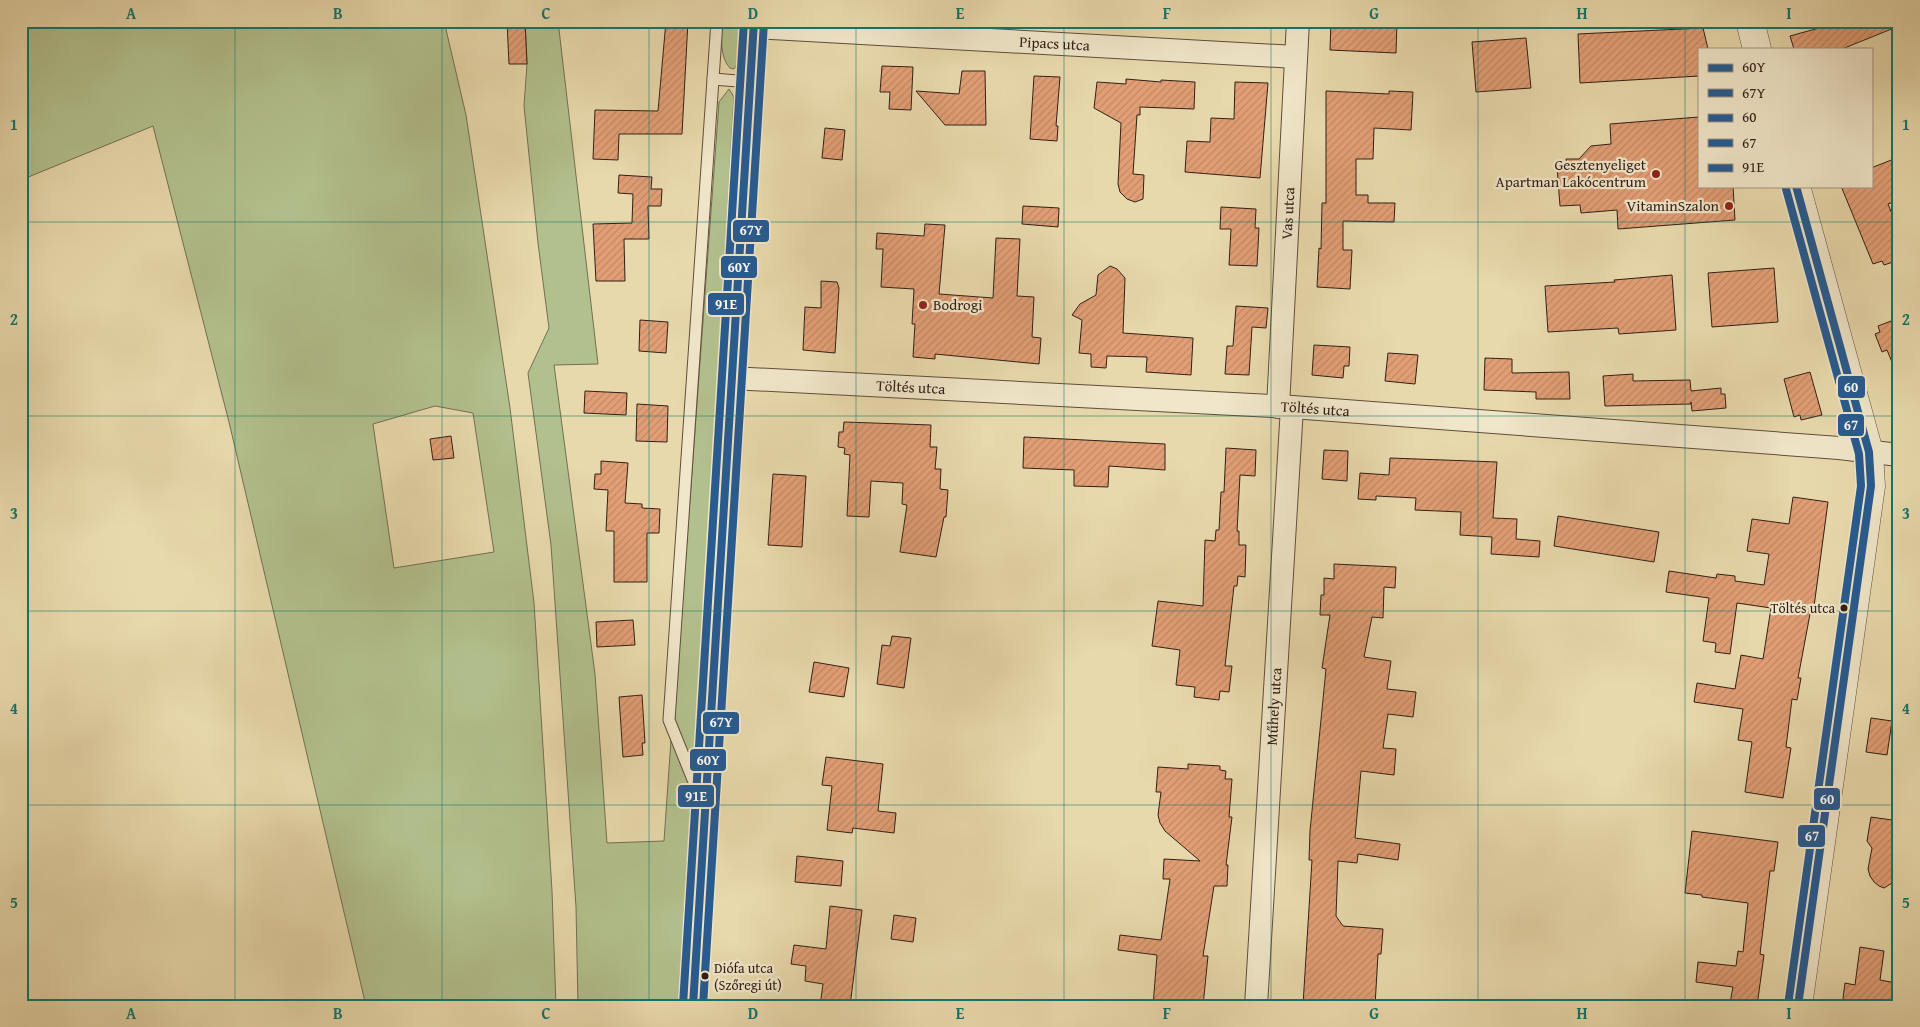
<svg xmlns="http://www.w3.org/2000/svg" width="1920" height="1027" font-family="'Gentium Book Plus',serif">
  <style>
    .grass { fill: #b2c08d; stroke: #726f52; fill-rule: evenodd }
    .building { fill: url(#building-hatch); stroke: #321e17 }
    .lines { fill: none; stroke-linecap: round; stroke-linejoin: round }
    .service-casing { stroke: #604d3c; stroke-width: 13 }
    .minor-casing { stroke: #604d3c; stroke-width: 24 }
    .tertiary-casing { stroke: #604d3c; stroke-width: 29 }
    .primary-casing { stroke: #321e17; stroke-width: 29 }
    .service { stroke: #f0e6c9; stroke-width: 11 }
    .minor { stroke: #f0e6c9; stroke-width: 22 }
    .tertiary { stroke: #f0e6c9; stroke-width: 28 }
    .primary { stroke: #e4bc76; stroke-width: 28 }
    .bus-1-casing { stroke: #f0e6c9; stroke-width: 11 }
    .bus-2-casing { stroke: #f0e6c9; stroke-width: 11 }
    .bus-3-casing { stroke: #f0e6c9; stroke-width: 11 }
    .bus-4-casing { stroke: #f0e6c9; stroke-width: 11 }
    .bus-5-casing { stroke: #f0e6c9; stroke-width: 11 }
    .bus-1 { stroke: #275b91; stroke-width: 8 }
    .bus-2 { stroke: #275b91; stroke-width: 8 }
    .bus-3 { stroke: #275b91; stroke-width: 8 }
    .bus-4 { stroke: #275b91; stroke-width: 8 }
    .bus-5 { stroke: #275b91; stroke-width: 8 }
    .grid { fill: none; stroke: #0f766e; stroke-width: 1; stroke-opacity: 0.55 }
    .poi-dot { fill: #8f2418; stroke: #f0e6c9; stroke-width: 2 }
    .bus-dot { fill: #321e17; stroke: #f0e6c9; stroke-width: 2 }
    .labels { text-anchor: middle; stroke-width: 4.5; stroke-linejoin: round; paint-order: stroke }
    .bus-label { font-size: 14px; fill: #321e17; stroke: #f0e6c9; text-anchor: end }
    .street-label { font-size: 15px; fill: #321e17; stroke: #f0e6c9 }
    .poi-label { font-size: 15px; fill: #321e17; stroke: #f0e6c9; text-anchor: end }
    .line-badge { stroke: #f0e6c9; stroke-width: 2 }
    .badge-label { font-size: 14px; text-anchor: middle; font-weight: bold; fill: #fff }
    .neatline { fill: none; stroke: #0f766e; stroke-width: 2 }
    .grid-label { font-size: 16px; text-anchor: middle; font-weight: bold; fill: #0f766e }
  </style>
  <defs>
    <pattern id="building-hatch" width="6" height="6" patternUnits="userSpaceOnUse" patternTransform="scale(1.25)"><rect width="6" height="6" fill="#e29f75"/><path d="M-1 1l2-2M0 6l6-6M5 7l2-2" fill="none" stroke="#c28864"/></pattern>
  </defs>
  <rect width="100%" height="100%" fill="#e8d9ac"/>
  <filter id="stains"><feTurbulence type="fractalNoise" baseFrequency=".004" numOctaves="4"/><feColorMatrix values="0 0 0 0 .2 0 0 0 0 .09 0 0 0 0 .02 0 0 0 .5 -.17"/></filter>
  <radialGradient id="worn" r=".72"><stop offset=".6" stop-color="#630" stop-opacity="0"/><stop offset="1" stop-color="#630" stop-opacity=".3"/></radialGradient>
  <!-- grass -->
  <g class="grass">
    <path d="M21 21H444L466 115 510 408 534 603 552 891 556 1006H366L229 422 153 126 21 180ZM435 406 473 413 494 552 394 568 373 424Z"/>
    <polygon points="525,21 558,21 598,364 554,365 595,674 607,843 664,841 671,740 692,787 678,1006 578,1006 576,907 551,545 528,373 549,328 538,243 524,106 527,64"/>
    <path d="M722 21H741L739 61 734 69 730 68C719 56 722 37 722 21Z"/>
    <polygon points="729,89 734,97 695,760 691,761 674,719 676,691 719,102"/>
  </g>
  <!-- building -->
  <g class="building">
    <polygon points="507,21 525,21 527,64 509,64"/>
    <polygon points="666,21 688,21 682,134 619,134 618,160 593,159 595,110 658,111"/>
    <polygon points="1331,21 1397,21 1396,53 1330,50"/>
    <polygon points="1833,21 1899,21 1899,26 1842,49 1794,49 1790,36 1819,28 1819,27"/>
    <polygon points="1703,28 1708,49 1699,49 1699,76 1580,83 1578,34"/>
    <polygon points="1526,38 1531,88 1476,92 1472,42"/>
    <polygon points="882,66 913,67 911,110 889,109 890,92 880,92"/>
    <polygon points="962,71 985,71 986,125 945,125 916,91 959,94"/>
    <polygon points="1034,76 1060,77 1056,126 1058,126 1057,141 1030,139"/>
    <polygon points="1126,79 1161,82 1161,80 1195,82 1194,109 1140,107 1140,115 1137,115 1133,174 1144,175 1143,199 1135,202 1127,199 1120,192 1118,184 1121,123 1094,108 1097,82 1126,84"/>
    <polygon points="1235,82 1268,83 1260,178 1185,172 1187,141 1210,142 1211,118 1234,119"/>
    <polygon points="1326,91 1389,94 1389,91 1413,92 1411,130 1374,128 1373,159 1356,159 1356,195 1368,195 1368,203 1395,203 1394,222 1343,221 1343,250 1352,250 1350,289 1317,287 1319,248 1321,249 1322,203 1326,203"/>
    <polygon points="1699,117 1699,186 1733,186 1735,220 1618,229 1617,210 1581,213 1580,205 1560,206 1557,167 1567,166 1566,159 1579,159 1591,146 1611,144 1610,124"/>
    <polygon points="825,128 845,130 842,160 822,158"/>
    <polygon points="1899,157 1899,200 1888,204 1899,231 1899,260 1884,265 1882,261 1873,264 1841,186 1871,186 1871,168"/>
    <polygon points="619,175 652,177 651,189 662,189 661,206 648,206 649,239 624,239 625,281 596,281 593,224 632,223 633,194 618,193"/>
    <polygon points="1023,206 1059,208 1058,227 1022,224"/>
    <polygon points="1221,207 1256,209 1255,228 1259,228 1257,266 1229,265 1231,229 1220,229"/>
    <polygon points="925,224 945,225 939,294 993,298 996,238 1020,239 1017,296 1034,297 1032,337 1041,338 1039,364 935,354 935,359 913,357 915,324 912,324 914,289 881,287 883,249 876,249 877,233 924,236"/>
    <polygon points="1110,266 1117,269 1125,278 1123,333 1193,338 1191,375 1146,372 1147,357 1107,356 1106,368 1091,367 1091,354 1079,353 1082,320 1072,315 1080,304 1096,295 1098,275"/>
    <polygon points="1774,268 1778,322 1712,327 1708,273"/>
    <polygon points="1672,275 1676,330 1619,334 1618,328 1548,332 1545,286 1615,282 1614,280"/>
    <polygon points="821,281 837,282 839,288 835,353 803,350 805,307 821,308"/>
    <polygon points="1236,306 1268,308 1266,328 1252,327 1249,375 1225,374 1227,346 1233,346"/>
    <polygon points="1899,318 1899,377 1898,377 1887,350 1882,352 1875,334 1880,332 1878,326"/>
    <polygon points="640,320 668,322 666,353 639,351"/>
    <polygon points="1314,345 1350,347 1349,366 1344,366 1343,378 1312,375"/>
    <polygon points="1388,353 1418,355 1415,384 1385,381"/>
    <polygon points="1485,358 1512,359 1512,373 1569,372 1570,399 1536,399 1536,392 1484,390"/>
    <polygon points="1810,372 1822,415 1801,420 1800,415 1794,417 1784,379"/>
    <polygon points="1633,374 1633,381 1690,380 1691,391 1721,388 1721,394 1725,394 1726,408 1692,411 1691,402 1691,404 1605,406 1603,376"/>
    <polygon points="585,391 627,393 626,415 584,413"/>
    <polygon points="637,404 668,406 667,442 636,441"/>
    <polygon points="844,422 931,425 930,447 937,447 935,469 941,469 940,489 948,490 946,517 944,517 936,557 900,552 907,505 902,504 903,483 871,481 869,517 847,516 850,455 844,454 845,448 838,447 839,432 843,432"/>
    <polygon points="451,436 454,458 433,460 430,439"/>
    <polygon points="1024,437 1165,444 1165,470 1109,466 1108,487 1074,486 1074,470 1023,468"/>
    <polygon points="1226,448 1256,450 1255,476 1240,475 1237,531 1239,531 1239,545 1246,545 1245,577 1238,576 1237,586 1234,586 1225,666 1232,666 1229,692 1220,691 1219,700 1194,697 1195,687 1176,685 1180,650 1152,646 1158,601 1203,606 1205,540 1215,541 1216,530 1219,530 1221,492 1224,492"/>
    <polygon points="1324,450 1348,451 1347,481 1322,479"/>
    <polygon points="1390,458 1497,462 1493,518 1517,519 1516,539 1540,541 1539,557 1491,554 1492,537 1460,535 1461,512 1415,510 1416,498 1376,496 1376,500 1358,499 1360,473 1389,475"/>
    <polygon points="601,461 628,463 625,503 642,504 642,508 660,509 659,533 647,533 647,582 614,582 614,531 606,531 608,490 594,489 595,474 601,474"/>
    <polygon points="773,474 806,476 802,547 768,545"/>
    <polygon points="1793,497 1828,502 1813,614 1810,614 1798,678 1801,678 1797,700 1792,699 1786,747 1791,748 1783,798 1745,792 1752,742 1738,740 1743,709 1694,702 1697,683 1735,689 1741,655 1763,659 1771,608 1737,603 1730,654 1715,652 1716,643 1703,641 1709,598 1666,592 1669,571 1716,578 1717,574 1735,576 1735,581 1764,585 1769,554 1747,551 1752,519 1789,524"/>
    <polygon points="1558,516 1659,532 1654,562 1554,546"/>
    <polygon points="1334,564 1396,567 1395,588 1384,587 1383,618 1372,617 1364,657 1391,661 1387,689 1416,692 1413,717 1388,714 1383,748 1396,749 1394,775 1361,771 1355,838 1400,844 1398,860 1358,854 1357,863 1338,861 1336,916 1343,926 1383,929 1381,954 1378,954 1375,1006 1303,1005 1312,860 1309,860 1310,831 1326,669 1322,668 1330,615 1320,615 1321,595 1324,595 1324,578 1334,579"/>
    <polygon points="633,620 635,645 597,647 596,622"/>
    <polygon points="892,636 911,638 904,688 877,684 882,645 890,646"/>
    <polygon points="814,662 849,668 844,697 809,692"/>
    <polygon points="642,695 645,743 642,743 643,755 623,757 619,697"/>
    <polygon points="1871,718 1892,721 1887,755 1866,752"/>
    <polygon points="826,757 883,764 878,811 896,813 894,833 853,828 852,833 827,830 832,786 822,785"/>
    <polygon points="1188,764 1220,766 1220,770 1226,771 1225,779 1232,779 1229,817 1232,817 1226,865 1228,865 1227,886 1214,886 1203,956 1208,956 1203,1006 1153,1006 1157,955 1118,950 1120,935 1161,940 1170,879 1163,879 1164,859 1200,861 1165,831 1160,823 1158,815 1161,792 1156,792 1158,767 1188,769"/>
    <polygon points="1871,817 1899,821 1899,876 1897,880 1884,888 1879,886 1874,882 1870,876 1868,869 1872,848 1867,841"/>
    <polygon points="1692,831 1778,842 1774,871 1770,871 1760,954 1764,955 1757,1006 1730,1003 1733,987 1696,982 1698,962 1736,966 1738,951 1743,952 1748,903 1702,897 1702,895 1685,893"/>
    <polygon points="797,856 843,861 841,886 795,882"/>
    <polygon points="830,906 862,910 850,1006 820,1006 823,984 805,981 806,966 791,964 794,945 826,949"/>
    <polygon points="894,915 916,918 913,942 891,939"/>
    <polygon points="1860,947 1884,951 1880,980 1896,983 1893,1006 1842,1006 1845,983 1855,985"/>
  </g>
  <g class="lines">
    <!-- service casing -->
    <g class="service-casing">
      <g id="service">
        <polyline points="713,79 750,82"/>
        <polyline points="698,792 669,720 717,21"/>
      </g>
    </g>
    <!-- minor casing -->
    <g class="minor-casing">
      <g id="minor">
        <path id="s1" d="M753 27 1296 57"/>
        <path id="s2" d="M731 378 1292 407 1839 448 1899 455"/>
        <path id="s3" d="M1278 407 1298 21"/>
        <path id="s4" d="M1256 1006 1292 407"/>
      </g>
    </g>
    <!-- tertiary casing -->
    <g class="tertiary-casing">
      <g id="tertiary">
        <polyline points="1750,21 1757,49"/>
        <polyline points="1796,186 1869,452 1871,486 1798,1006"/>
      </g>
    </g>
    <!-- primary casing -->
    <g class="primary-casing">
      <polyline id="primary" points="693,1006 754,21"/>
    </g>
    <!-- service -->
    <use href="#service" class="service"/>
    <!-- minor -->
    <use href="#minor" class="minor"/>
    <!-- tertiary -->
    <use href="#tertiary" class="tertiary"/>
    <!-- primary -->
    <use href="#primary" class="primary"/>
    <!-- bus-1 casing -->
    <g class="bus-1-casing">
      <polyline id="bus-1" points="693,1006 754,21"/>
    </g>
    <!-- bus-2 casing -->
    <g class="bus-2-casing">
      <polyline id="bus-2" points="703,1006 764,22"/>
    </g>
    <!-- bus-3 casing -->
    <g class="bus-3-casing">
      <polyline id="bus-3" points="1796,186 1869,452 1871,486 1798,1006"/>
    </g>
    <!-- bus-4 casing -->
    <g class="bus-4-casing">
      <polyline id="bus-4" points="1786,189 1859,454 1861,486 1788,1005"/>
    </g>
    <!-- bus-5 casing -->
    <g class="bus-5-casing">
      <polyline id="bus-5" points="683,1005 744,21"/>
    </g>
    <!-- bus-1 -->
    <use href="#bus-1" class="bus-1"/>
    <!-- bus-2 -->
    <use href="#bus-2" class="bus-2"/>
    <!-- bus-3 -->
    <use href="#bus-3" class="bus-3"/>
    <!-- bus-4 -->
    <use href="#bus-4" class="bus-4"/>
    <!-- bus-5 -->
    <use href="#bus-5" class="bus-5"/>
  </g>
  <!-- grid -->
  <path class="grid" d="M235 21V1006M442 21V1006M649 21V1006M856 21V1006M1064 21V1006M1271 21V1006M1478 21V1006M1685 21V1006M21 222H1899M21 416H1899M21 611H1899M21 805H1899"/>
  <!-- markers -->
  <g class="poi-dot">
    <circle cx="1656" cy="174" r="5"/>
    <circle cx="1729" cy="206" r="5"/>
    <circle cx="923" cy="305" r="5"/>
  </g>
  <g class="bus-dot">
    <circle cx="1844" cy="608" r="4.5"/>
    <circle cx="705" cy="976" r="4.5"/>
  </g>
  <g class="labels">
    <!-- bus labels -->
    <g class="bus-label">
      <text x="1835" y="613">Töltés utca</text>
      <text x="714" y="973" text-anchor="start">Diófa utca<tspan x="714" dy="17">(Szőregi út)</tspan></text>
    </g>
    <!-- street labels -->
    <g class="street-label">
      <text dy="5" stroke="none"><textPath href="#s1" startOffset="302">Pipacs utca</textPath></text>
      <text dy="5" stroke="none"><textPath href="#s3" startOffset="194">Vas utca</textPath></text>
      <text dy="5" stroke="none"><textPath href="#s2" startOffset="180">Töltés utca</textPath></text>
      <text dy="5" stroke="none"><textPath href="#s2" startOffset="585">Töltés utca</textPath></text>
      <text dy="5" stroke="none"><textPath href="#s4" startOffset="300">Műhely utca</textPath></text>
    </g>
    <!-- poi labels -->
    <g class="poi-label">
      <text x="1646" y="170">Gesztenyeliget<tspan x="1646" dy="17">Apartman Lakócentrum</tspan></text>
      <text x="1719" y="211">VitaminSzalon</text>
      <text x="933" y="310" text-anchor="start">Bodrogi</text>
    </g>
  </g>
  <g class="line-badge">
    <rect x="732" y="219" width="38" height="24" rx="5" fill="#275b91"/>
    <rect x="720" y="255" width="38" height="24" rx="5" fill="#275b91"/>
    <rect x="707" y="292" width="38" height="24" rx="5" fill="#275b91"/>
    <rect x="1837" y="375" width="29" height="24" rx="5" fill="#275b91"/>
    <rect x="1837" y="413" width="28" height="24" rx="5" fill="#275b91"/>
    <rect x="702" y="711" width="38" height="24" rx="5" fill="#275b91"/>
    <rect x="689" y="748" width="38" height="24" rx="5" fill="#275b91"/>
    <rect x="677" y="784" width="38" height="24" rx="5" fill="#275b91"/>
    <rect x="1813" y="787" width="28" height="24" rx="5" fill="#275b91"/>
    <rect x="1797" y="824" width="29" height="24" rx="5" fill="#275b91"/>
  </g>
  <g class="badge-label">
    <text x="751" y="235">67Y</text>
    <text x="739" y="272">60Y</text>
    <text x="726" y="309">91E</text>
    <text x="1851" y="392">60</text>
    <text x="1851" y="430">67</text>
    <text x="721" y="727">67Y</text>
    <text x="708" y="765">60Y</text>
    <text x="696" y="801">91E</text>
    <text x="1827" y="804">60</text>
    <text x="1812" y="841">67</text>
  </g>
  <!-- margin -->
  <rect width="1920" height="1027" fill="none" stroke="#e8d9ac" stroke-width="55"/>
  <!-- legend -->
  <rect x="1698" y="48" width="175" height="140" fill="#f0e6c9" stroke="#a49682"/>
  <rect x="1708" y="64" width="25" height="8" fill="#275b91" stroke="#a49682"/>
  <text x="1742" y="72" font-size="15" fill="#321e17">60Y</text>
  <rect x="1708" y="89" width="25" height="8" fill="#275b91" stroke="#a49682"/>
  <text x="1742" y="98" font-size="15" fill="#321e17">67Y</text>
  <rect x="1708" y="114" width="25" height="8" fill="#275b91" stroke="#a49682"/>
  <text x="1742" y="122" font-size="15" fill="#321e17">60</text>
  <rect x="1708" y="139" width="25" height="8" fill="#275b91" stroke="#a49682"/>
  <text x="1742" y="148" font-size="15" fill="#321e17">67</text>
  <rect x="1708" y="164" width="25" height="8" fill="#275b91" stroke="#a49682"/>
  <text x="1742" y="172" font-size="15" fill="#321e17">91E</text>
  <rect x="28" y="28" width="1864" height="972" class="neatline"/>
  <g class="grid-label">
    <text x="131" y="19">A</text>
    <text x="338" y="19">B</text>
    <text x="546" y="19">C</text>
    <text x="753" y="19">D</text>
    <text x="960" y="19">E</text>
    <text x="1167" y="19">F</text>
    <text x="1374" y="19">G</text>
    <text x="1582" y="19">H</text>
    <text x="1789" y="19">I</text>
    <text x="14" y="130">1</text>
    <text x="1906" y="130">1</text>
    <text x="14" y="325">2</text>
    <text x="1906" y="325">2</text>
    <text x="14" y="519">3</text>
    <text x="1906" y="519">3</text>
    <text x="14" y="714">4</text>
    <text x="1906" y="714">4</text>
    <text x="14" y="908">5</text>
    <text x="1906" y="908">5</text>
    <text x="131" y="1019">A</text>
    <text x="338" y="1019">B</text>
    <text x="546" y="1019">C</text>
    <text x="753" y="1019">D</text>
    <text x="960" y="1019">E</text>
    <text x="1167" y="1019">F</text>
    <text x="1374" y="1019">G</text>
    <text x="1582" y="1019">H</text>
    <text x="1789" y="1019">I</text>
  </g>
  <rect width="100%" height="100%" filter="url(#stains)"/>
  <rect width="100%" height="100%" fill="url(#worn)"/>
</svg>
